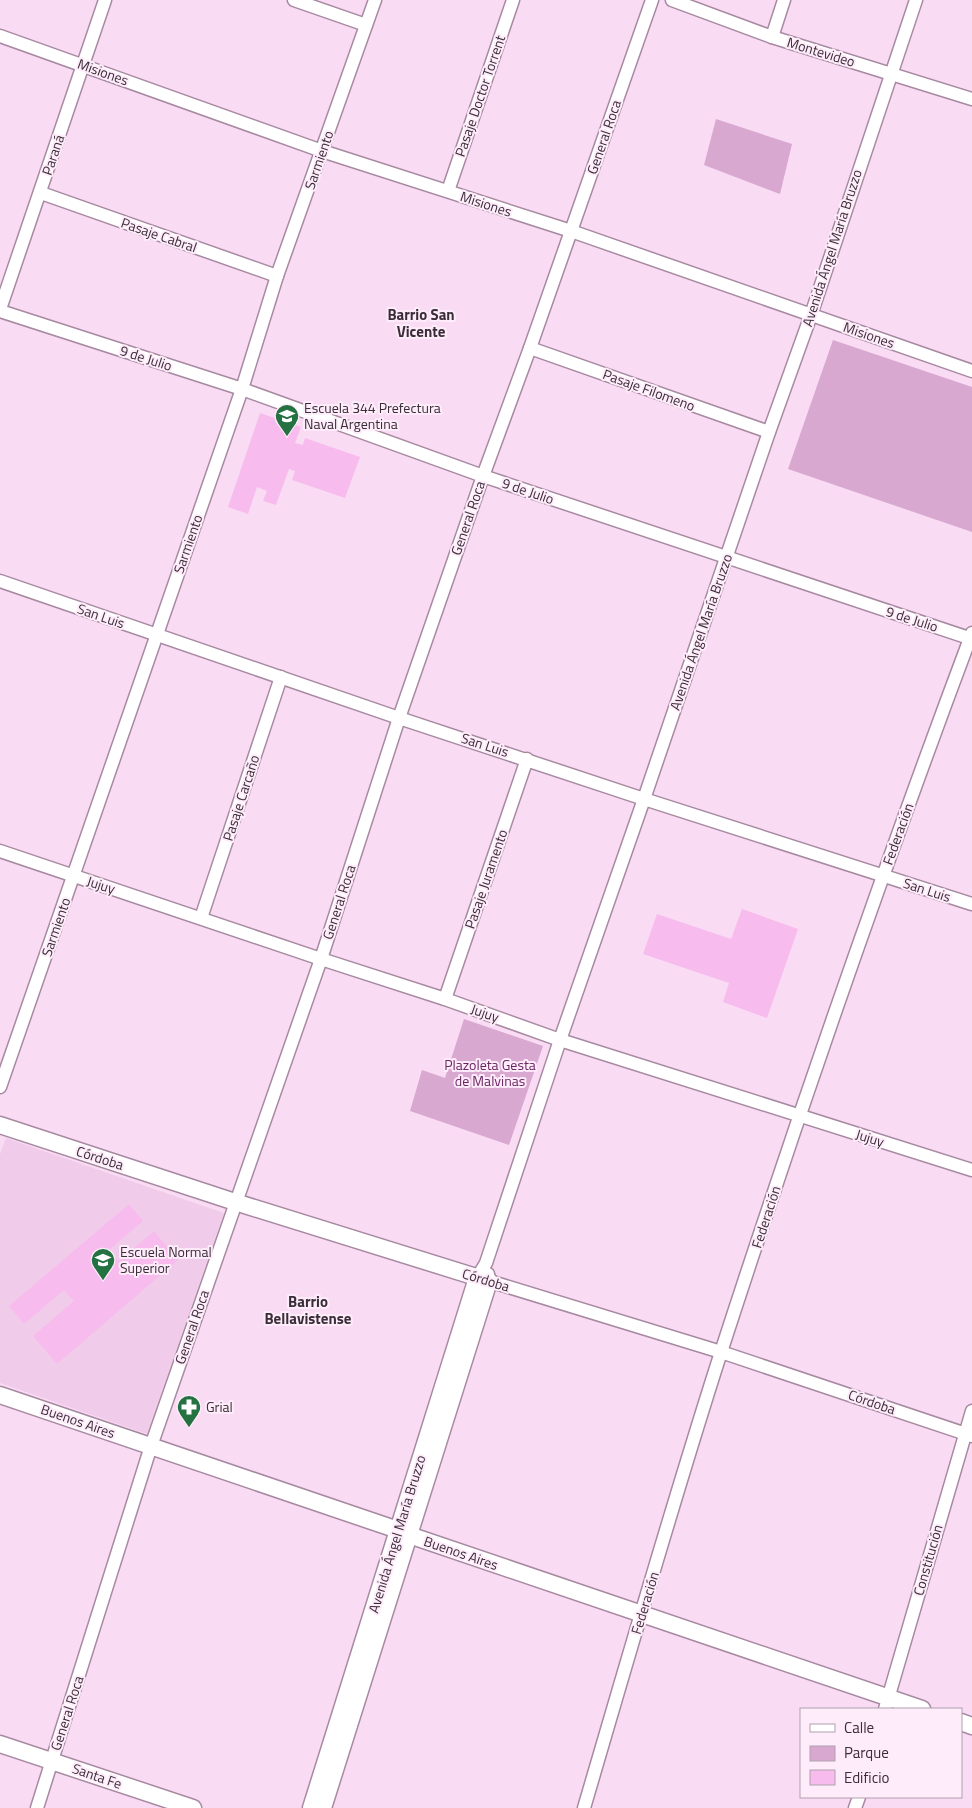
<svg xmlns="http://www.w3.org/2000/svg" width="972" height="1808" font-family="'Titillium Web',sans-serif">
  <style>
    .built { fill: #f1ccea }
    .green { fill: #d9a8d1 }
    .building { fill: #f7bced }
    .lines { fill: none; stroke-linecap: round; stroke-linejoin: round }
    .minor-casing { stroke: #a78aa1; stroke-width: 15 }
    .tertiary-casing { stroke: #a78aa1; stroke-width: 19 }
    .minor { stroke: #fff; stroke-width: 12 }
    .tertiary { stroke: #fff; stroke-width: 16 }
    .labels { text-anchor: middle; stroke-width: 4; stroke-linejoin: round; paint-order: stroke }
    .street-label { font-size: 14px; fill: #392d37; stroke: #ffecfb }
    .poi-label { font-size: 14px; fill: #392d37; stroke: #ffecfb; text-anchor: start }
    .park-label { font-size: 14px; fill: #6b2763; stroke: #ffecfb }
    .neighbourhood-label { font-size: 15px; font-weight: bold; fill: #392d37; stroke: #ffecfb }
  </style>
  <rect width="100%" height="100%" fill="#f9dbf4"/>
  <!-- built -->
  <polygon class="built" points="6,1138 224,1213 147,1434 0,1383 0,1154"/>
  <!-- green -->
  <g class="green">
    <polygon points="716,119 792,144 780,194 704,165"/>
    <polygon points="833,340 972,387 972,532 788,469"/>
    <polygon points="464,1019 543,1046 509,1145 410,1111 422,1070 445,1078"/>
  </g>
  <!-- building -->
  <g class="building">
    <polygon points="260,413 301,427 295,443 303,445 305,438 360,457 345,498 292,480 295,471 289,469 276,505 263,501 267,491 257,487 248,514 228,507"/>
    <polygon points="742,909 798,929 767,1018 723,1002 729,983 643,954 657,914 731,939"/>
    <polygon points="129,1204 143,1221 109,1250 119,1261 154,1231 178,1260 57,1364 33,1336 74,1301 64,1290 24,1324 9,1306"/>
  </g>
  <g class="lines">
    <!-- minor casing -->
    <g class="minor-casing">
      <g id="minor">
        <polyline points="294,0 366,25"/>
        <polyline points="672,0 772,37 972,99"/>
        <polyline points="0,36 322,151 571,231 972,371"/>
        <polyline points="772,37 784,0"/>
        <polyline points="448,191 513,0"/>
        <polyline points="41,193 277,276"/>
        <polyline points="0,309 105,0"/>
        <polyline points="0,311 242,389 483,476 972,639"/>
        <polyline points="530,348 769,432"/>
        <polyline points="0,581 399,718 644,799 972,904"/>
        <polyline points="0,851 321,959 445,999 560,1040 972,1170"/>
        <polyline points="201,918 281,677"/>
        <polyline points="445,999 527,759"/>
        <polyline points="0,1087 242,389 277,276 375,0"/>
        <polyline points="488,1274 489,1281 721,1352 972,1436"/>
        <polyline points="477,1278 486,1263 560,1040 644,799 769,432 811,315 916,0"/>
        <polyline points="885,1709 972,1411"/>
        <polyline points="37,1808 151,1446 321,959 399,718 483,476 530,348 652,0"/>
        <path d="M584 1808C629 1655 673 1501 722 1349 800 1109 883 870 972 633"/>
        <polyline points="855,1808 859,1797"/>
      </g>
    </g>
    <!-- tertiary casing -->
    <g class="tertiary-casing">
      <g id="tertiary">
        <polyline points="0,1125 235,1202 489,1281 323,1808"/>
        <polyline points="0,1395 398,1530 409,1535 922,1709"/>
        <polyline points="961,1722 972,1726"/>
        <polyline points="0,1744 193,1808"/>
        <polyline points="311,1808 477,1278"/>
      </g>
    </g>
    <!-- minor -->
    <use href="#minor" class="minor"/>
    <!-- tertiary -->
    <use href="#tertiary" class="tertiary"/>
  </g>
  <!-- icons -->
  <defs>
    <g id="school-pin" transform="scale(1.25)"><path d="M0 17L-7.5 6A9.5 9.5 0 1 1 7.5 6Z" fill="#247241" stroke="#ffecfb"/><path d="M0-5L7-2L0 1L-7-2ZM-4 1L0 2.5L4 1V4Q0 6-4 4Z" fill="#fff"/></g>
    <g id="pharmacy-pin" transform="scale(1.25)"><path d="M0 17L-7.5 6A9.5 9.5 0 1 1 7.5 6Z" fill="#247241" stroke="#ffecfb"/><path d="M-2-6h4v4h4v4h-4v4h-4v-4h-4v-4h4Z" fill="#fff"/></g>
  </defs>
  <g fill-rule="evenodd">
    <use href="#school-pin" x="287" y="416"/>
    <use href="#school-pin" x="103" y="1260"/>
    <use href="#pharmacy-pin" x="189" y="1407"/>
  </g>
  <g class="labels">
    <!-- street labels -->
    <g class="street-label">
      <text transform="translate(821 52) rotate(17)" y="5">Montevideo</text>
      <text transform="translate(103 72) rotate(20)" y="5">Misiones</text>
      <text transform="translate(480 96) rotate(-71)" y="5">Pasaje Doctor Torrent</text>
      <text transform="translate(604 137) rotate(-71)" y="5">General Roca</text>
      <text transform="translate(53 155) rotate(-71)" y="5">Paraná</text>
      <text transform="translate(319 160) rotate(-71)" y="5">Sarmiento</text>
      <text transform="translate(486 204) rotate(18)" y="5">Misiones</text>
      <text transform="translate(159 235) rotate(19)" y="5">Pasaje Cabral</text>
      <text transform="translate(832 248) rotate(-72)" y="5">Avenida Ángel María Bruzzo</text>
      <text transform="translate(869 335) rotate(19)" y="5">Misiones</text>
      <text transform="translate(146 358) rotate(18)" y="5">9 de Julio</text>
      <text transform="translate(649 390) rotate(20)" y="5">Pasaje Filomeno</text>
      <text transform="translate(528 491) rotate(19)" y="5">9 de Julio</text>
      <text transform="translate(468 518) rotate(-71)" y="5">General Roca</text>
      <text transform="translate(188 544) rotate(-71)" y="5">Sarmiento</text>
      <text transform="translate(101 616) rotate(19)" y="5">San Luis</text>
      <text transform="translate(912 619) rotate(18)" y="5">9 de Julio</text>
      <text transform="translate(701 632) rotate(-71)" y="5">Avenida Ángel María Bruzzo</text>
      <text transform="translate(485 745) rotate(18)" y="5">San Luis</text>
      <text transform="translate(241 798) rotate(-72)" y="5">Pasaje Carcaño</text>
      <text transform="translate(898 834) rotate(-70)" y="5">Federación</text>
      <text transform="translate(486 879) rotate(-71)" y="5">Pasaje Juramento</text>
      <text transform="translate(101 885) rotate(18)" y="5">Jujuy</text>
      <text transform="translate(927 890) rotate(18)" y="5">San Luis</text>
      <text transform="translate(339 902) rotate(-72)" y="5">General Roca</text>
      <text transform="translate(56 927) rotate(-71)" y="5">Sarmiento</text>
      <text transform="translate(485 1013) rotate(19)" y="5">Jujuy</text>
      <text transform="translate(870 1138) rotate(17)" y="5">Jujuy</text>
      <text transform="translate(100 1158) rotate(18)" y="5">Córdoba</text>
      <text transform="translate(766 1217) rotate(-72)" y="5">Federación</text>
      <text transform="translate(486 1280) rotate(17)" y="5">Córdoba</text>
      <text transform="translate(192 1327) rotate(-71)" y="5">General Roca</text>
      <text transform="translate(872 1402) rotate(19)" y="5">Córdoba</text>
      <text transform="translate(78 1421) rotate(19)" y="5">Buenos Aires</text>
      <text transform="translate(397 1534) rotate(-73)" y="5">Avenida Ángel María Bruzzo</text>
      <text transform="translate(461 1553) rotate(19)" y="5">Buenos Aires</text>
      <text transform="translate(928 1560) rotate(-74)" y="5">Constitución</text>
      <text transform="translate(645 1603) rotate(-73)" y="5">Federación</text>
      <text transform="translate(67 1713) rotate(-72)" y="5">General Roca</text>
      <text transform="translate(97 1776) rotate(19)" y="5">Santa Fe</text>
    </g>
    <!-- poi labels -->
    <g class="poi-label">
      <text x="304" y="413">Escuela 344 Prefectura<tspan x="304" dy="16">Naval Argentina</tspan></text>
      <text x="120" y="1257">Escuela Normal<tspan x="120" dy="16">Superior</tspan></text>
      <text x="206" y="1412">Grial</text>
    </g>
    <!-- park labels -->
    <g class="park-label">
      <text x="490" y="1070">Plazoleta Gesta<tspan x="490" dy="16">de Malvinas</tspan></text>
    </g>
    <!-- neighbourhood labels -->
    <g class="neighbourhood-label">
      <text x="421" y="320">Barrio San<tspan x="421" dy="17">Vicente</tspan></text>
      <text x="308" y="1307">Barrio<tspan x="308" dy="17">Bellavistense</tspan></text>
    </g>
  </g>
  <!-- legend -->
  <rect x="800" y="1708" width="162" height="90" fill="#ffecfb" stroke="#b0a0ad"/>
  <rect x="810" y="1724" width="25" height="8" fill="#ffffff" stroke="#b0a0ad"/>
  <text x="844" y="1733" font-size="15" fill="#392d37">Calle</text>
  <rect x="810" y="1746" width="25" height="15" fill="#d9a8d1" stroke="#b0a0ad"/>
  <text x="844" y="1758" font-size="15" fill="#392d37">Parque</text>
  <rect x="810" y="1770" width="25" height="15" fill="#f7bced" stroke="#b0a0ad"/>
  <text x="844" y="1783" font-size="15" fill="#392d37">Edificio</text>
</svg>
